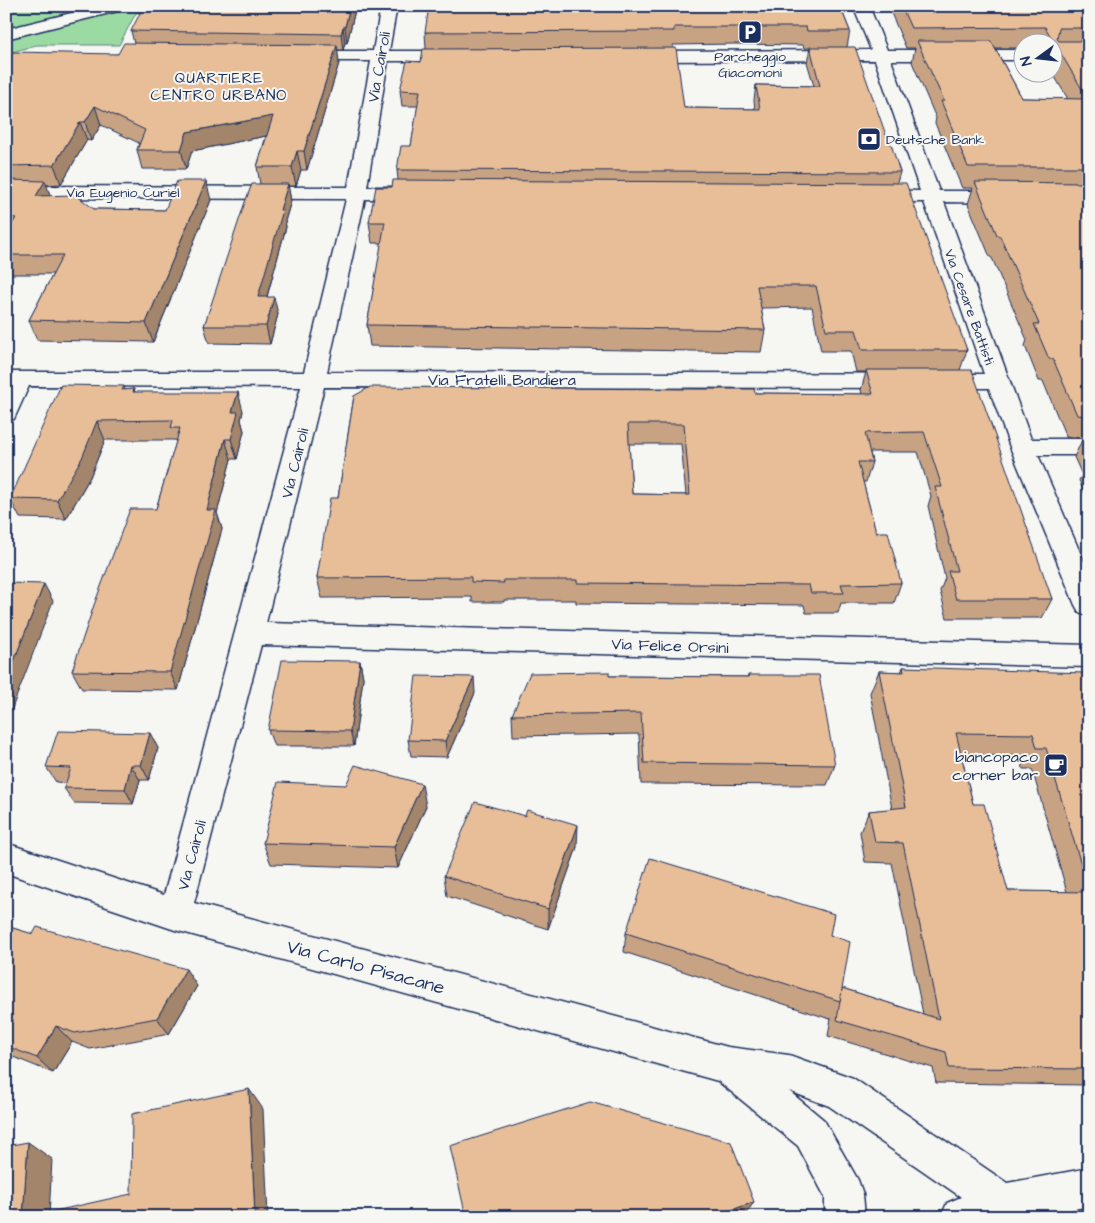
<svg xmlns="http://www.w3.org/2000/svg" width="1095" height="1223" font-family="'Architects Daughter',sans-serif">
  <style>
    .green { fill: #9bdaa3; stroke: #5b8480 }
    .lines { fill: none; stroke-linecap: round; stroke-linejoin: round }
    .minor-casing { stroke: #1b2f5e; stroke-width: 3 }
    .minor { fill: #f6f6f2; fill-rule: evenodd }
    .wall { fill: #c8a383; stroke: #1b2f5e; fill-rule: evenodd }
    .shaded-wall { fill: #a2856a; stroke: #1b2f5e }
    .building { fill: #e8be98; stroke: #1b2f5e; fill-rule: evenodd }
    .labels { text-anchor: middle; stroke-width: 4; stroke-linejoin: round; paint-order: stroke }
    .far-poi-label { font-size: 14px; fill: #1b2f5e; stroke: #f6f6f2 }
    .far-street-label { font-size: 14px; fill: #1b2f5e; stroke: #f6f6f2 }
    .far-neighbourhood-label { font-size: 15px; letter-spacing: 1px; fill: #1b2f5e; stroke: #f6f6f2 }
    .street-label { font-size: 16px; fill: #1b2f5e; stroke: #f6f6f2 }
    .poi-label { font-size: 16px; fill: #1b2f5e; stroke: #f6f6f2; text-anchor: end }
    .near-street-label { font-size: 19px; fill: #1b2f5e; stroke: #f6f6f2 }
  </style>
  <rect width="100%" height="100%" fill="#f6f6f2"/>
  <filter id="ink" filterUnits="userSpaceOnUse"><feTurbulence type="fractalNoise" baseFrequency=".02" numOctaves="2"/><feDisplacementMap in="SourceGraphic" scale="10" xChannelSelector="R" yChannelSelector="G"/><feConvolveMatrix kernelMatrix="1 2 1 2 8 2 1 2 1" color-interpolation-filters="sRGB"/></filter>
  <g filter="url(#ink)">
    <!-- green -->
    <polygon class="green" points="6,6 204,6 178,13 136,13 119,45 36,45 6,54"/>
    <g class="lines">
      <!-- minor casing -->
      <g class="minor-casing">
        <g id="minor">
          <polygon points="100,6 128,6 126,9 6,39 6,29"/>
          <polygon points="381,6 397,6 389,51 459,51 465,52 467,56 465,60 459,61 388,61 367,187 412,187 419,189 422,193 419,197 412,199 365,199 327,372 984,374 924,202 873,202 866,200 863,196 866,192 873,190 920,191 875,60 639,61 633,60 631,56 633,52 639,51 871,50 853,6 869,6 887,50 1022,50 1022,60 891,60 939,191 1007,191 1014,193 1017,197 1014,201 1007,203 944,202 1031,439 1089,439 1089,455 1038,455 1089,573 1089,616 1079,612 1075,605 1010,447 989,388 324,387 266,623 1089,645 1089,667 261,645 194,903 728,1047 789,1055 853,1078 1007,1183 1089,1168 1089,1206 1034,1217 941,1217 947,1203 961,1197 829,1106 789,1091 824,1120 858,1180 863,1194 865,1217 825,1217 825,1197 798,1146 718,1081 175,930 6,873 6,843 164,895 301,387 29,386 14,419 6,421 6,372 304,372 346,199 6,198 6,186 348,187 371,61 302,61 296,60 294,56 296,52 302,51 373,51"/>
        </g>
      </g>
      <!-- minor -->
      <use href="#minor" class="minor"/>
    </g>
    <!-- wall -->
    <g class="wall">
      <polygon points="201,6 356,6 347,43 345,43 343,50 337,50 339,63 307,170 301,170 296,186 288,186 291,201 285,221 286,227 267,297 278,314 270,344 209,343 204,326 260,184 257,167 266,136 192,151 186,169 142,169 137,150 139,143 101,125 91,141 87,140 61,184 46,185 50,195 94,209 165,210 211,200 153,342 37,340 29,320 53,274 6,274 6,62 118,54 134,43 131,31 201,7"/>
      <path d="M840 6 850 31 847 47 900 172 897 183 967 350 960 370 1052 599 1042 618H947L940 591 945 578 928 506 931 496 918 452H870L872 462 866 482H863L876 532 901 583 894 603H841L838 613H806L804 605 576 603V600H504V602H472V597L322 598 317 578 338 498 354 396 755 393 862 394 861 390 866 372H856L851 351H821L812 307 761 308 765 330 761 352 370 346 367 325 382 243H372L369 222 392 187 398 180 397 170 411 146 418 106H402L400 90 421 62 426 49 425 32ZM734 44 803 45 804 48H810L807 62 814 86 756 85 754 100 755 109 684 108 673 48V45ZM629 444H681L686 495 632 494Z"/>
      <path d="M888 6H1089V504L1079 480 1082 475 1074 457 1083 438 1066 437 1043 381H1039L1025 346 1027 340 992 258 990 257 968 204 973 188H962L935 123 936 118 912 62 915 48H906ZM1022 42H1052V72L1068 99 1022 98 995 48H1022Z"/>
      <polygon points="124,386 125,390 134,389 135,392 243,411 241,420 244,431 237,459 231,459 217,513 222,529 178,690 82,689 72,671 156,509 176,442 175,440 105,440 90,477 66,519 20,518 10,499"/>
      <polygon points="360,661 363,678 354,746 274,746 268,730"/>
      <path d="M903 667 1089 687V1085L936 1083 933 1068 828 1036 831 1018 830 1019 624 952 626 933 830 935 842 988 923 1014 892 863 865 862 860 832 869 811 892 809 870 693 879 671 901 672ZM961 755 1020 756 1023 769H1032L1067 892 1008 891 973 804Z"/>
      <polygon points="748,675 835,765 827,785 641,784 639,734 513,736 512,715 609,676 748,677"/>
      <polygon points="475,693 447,757 411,756 408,740"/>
      <polygon points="158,748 149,780 140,780 133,804 74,803 64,788 66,783 56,782 46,767"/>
      <polygon points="426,806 398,868 271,864 263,843"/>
      <polygon points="577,847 548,929 447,896 444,876"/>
      <polygon points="6,926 197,986 169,1034 90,1049 72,1042 53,1073 6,1054"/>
    </g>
    <!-- shaded-wall -->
    <g class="shaded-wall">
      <polygon points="350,6 356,6 347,43 345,27"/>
      <polygon points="343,27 345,43 343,50 341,34"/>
      <polygon points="337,45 339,63 307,170 304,151"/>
      <polygon points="95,106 101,125 91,141 85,122"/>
      <polygon points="273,116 276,134 192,151 186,169 181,150 187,132"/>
      <polygon points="80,122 87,140 61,184 54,165"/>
      <polygon points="297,151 301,170 296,186 292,167"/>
      <polygon points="45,181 52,200 36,196"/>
      <polygon points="206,181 211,200 153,342 146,323"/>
      <polygon points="288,184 291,201 285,221 286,227 262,314 258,297 280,210"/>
      <polygon points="274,297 278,314 270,344 266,326"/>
      <polygon points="238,392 243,411 241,420 244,431 237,459 231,439 232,412"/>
      <polygon points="97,421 105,440 90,477 66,519 57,500"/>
      <polygon points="225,439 231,459 217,513 222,529 178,690 170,672 207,510"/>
      <polygon points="44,584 53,601 6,724 6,681"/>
      <polygon points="360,661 363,678 354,746 350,731"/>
      <polygon points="474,677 475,693 447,757 445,741"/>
      <polygon points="150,733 158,748 149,780 141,765"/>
      <polygon points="131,765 140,780 133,804 125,789"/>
      <polygon points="422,784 426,806 398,868 394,847"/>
      <polygon points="578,825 577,847 548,929 548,909"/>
      <polygon points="186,969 197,986 169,1034 157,1018"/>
      <polygon points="56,1026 72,1042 53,1073 37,1058"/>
      <polygon points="249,1089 263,1109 268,1217 255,1217"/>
      <polygon points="28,1142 52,1159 49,1217 23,1217"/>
      <polygon points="754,1202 746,1214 738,1217 712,1217"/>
    </g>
    <!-- building -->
    <g class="building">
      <polygon points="201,6 350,6 345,27 343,27 341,34 131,31 143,7 201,7"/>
      <polygon points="429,6 840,6 850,31 807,31 806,27 674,27 674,31 425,32"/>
      <polygon points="901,6 1083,6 1089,11 1089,28 1059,28 1057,39 1059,41 1089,41 1089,167 968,167 941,101 944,101 917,41 991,41 1022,98 1088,99 1045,27 911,28"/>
      <polygon points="124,43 337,45 304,151 297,151 292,167 257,167 273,116 187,132 181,150 137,150 145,130 95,106 85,122 80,122 54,165 6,166 6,62 12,52 118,54"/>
      <polygon points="810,47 855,47 887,138 889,138 900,172 397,170 401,146 411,146 420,91 400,90 407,61 421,62 423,49 676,48 684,108 760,109 756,85 820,86"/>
      <polygon points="6,180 45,181 36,196 76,195 94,209 165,210 177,181 206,181 146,323 29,320 63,255 6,255 6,234 16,218 6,217"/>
      <polygon points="393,180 906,183 967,350 862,350 856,330 826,330 816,286 757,286 765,330 367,325 385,222 369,222 376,187 392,187"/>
      <polygon points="975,182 1089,183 1089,416 1077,415 1053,359 1049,359 1034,324 1039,324 1000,236 997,235"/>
      <polygon points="252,184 288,184 280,210 283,210 258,297 274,297 266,326 204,326 245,202"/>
      <path d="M866 370H972L1052 599H956L948 571H957L935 487H942L924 432 865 433 872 462H858L876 532H888L901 583 841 584 844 593H811L809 585 577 583V580H503L504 583 471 582V577L317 578 330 498H338L354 396 370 387 698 389H754L755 393 873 394ZM628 424H684L690 495 632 494Z"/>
      <polygon points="61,385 124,386 122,390 134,389 133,392 238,392 232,412 238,412 231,439 225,439 207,510 216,510 170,672 72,671 94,605 130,509 156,509 180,428 171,428 173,420 97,421 82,458 57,500 10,499"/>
      <polygon points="1085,435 1089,435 1089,443"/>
      <polygon points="6,583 44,584 6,681"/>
      <polygon points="282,660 360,661 350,731 268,730"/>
      <polygon points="903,667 1084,673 1089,687 1089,891 1046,748 1037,748 1033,734 956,733 973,804 984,804 1008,891 1089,892 1089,1069 949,1068 946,1052 837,1020 842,988 939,1019 903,843 875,842 869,811 906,807 879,671 904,672"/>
      <polygon points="609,672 609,676 749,677 748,675 819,675 835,765 644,763 641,713 512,715 530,673"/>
      <polygon points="416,676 474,677 445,741 408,740"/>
      <polygon points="58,731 150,733 141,765 131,765 125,789 64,788 71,768 46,767"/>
      <polygon points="355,765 422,784 394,847 263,843 278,782 346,785"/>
      <polygon points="475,802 525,816 527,810 578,825 548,909 444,876"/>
      <polygon points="650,858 834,914 830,935 850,942 840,1001 626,933"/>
      <polygon points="6,926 33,934 37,927 186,969 157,1018 75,1033 56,1026 37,1058 6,1046"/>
      <polygon points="249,1089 255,1217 28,1217 131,1194 132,1114"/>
      <polygon points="590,1102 731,1142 754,1202 712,1217 466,1217 450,1146"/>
      <polygon points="28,1142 23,1217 6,1217 6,1146"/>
    </g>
  </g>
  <!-- icons -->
  <defs>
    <g id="parking-square" transform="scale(1.25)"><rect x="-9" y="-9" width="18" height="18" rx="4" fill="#1b2f5e" stroke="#f6f6f2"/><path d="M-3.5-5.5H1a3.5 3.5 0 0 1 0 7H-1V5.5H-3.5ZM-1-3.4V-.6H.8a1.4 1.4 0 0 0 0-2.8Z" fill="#fff"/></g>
    <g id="bank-square" transform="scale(1.25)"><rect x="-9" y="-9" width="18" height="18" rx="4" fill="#1b2f5e" stroke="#f6f6f2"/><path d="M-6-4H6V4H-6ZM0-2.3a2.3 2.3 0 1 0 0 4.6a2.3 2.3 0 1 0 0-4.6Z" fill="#fff"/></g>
    <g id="cafe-square" transform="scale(1.25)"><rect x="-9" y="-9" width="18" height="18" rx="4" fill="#1b2f5e" stroke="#f6f6f2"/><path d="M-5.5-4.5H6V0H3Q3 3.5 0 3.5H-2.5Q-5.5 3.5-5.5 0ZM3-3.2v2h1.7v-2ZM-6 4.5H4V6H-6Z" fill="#fff"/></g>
  </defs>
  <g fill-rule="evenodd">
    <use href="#parking-square" x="750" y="32"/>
    <use href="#bank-square" x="869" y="139"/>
    <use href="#cafe-square" x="1056" y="765"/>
  </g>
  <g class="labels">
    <!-- far-poi labels -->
    <g class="far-poi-label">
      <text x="750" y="61">Parcheggio<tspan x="750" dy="16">Giacomoni</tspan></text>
      <text x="886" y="144" text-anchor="start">Deutsche Bank</text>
    </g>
    <!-- far-street labels -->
    <g class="far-street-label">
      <text x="123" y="197">Via Eugenio Curiel</text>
      <text transform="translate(970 307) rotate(70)" y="5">Via Cesare Battisti</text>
    </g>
    <!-- far-neighbourhood labels -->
    <g class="far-neighbourhood-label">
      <text x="219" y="83">QUARTIERE<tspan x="219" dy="17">CENTRO URBANO</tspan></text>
    </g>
    <!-- street labels -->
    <g class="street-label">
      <text transform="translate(378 67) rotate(-80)" y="6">Via Cairoli</text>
      <text x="502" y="385">Via Fratelli Bandiera</text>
      <text transform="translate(294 463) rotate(-76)" y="6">Via Cairoli</text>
      <text transform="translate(670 645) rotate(2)" y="6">Via Felice Orsini</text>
      <text transform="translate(191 855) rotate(-75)" y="6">Via Cairoli</text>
    </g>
    <!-- poi labels -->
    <g class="poi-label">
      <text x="1038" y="762">biancopaco<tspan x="1038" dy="18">corner bar</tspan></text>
    </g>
    <!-- near-street labels -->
    <g class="near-street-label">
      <text transform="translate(366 966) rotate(15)" y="7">Via Carlo Pisacane</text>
    </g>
  </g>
  <!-- margin -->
  <rect width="1095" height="1223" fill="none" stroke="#f6f6f2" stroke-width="25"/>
  <rect x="12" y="12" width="1070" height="1198" fill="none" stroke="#1b2f5e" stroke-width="2" filter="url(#ink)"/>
  <!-- north arrow -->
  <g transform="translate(1038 58) rotate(255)"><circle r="24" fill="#f6f6f2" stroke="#9ea6b7"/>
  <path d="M0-4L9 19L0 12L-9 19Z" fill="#1b2f5e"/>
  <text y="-8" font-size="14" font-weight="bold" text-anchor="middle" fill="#1b2f5e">N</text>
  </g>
</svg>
